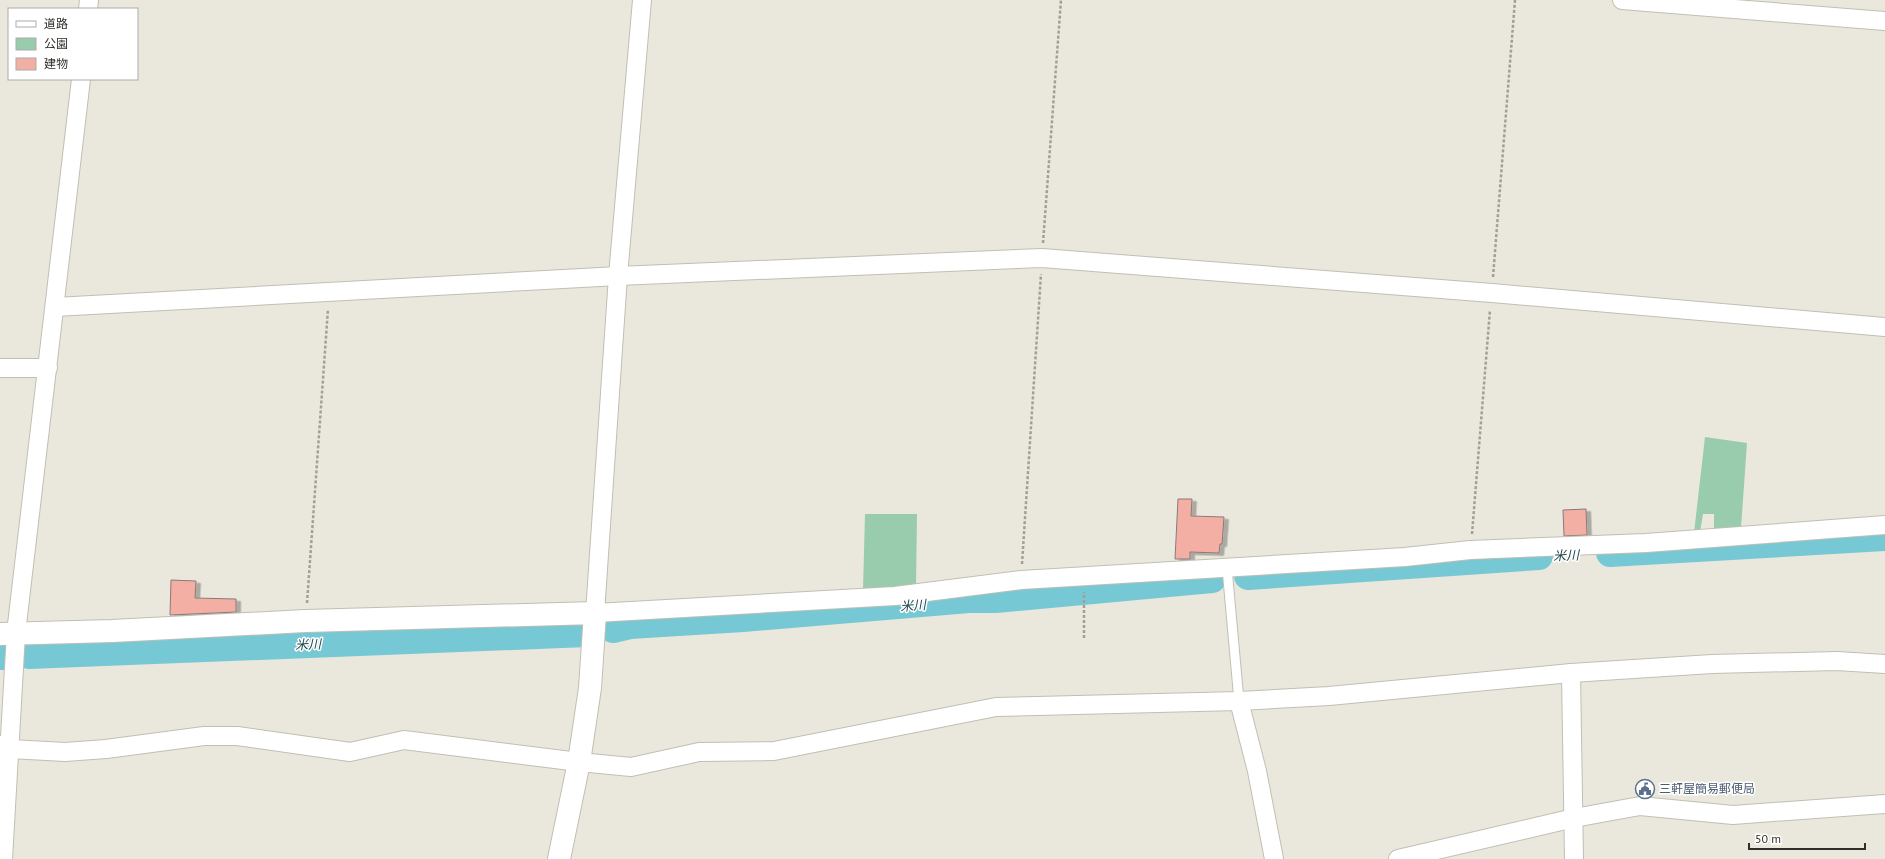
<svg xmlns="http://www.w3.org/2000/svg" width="1885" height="859" font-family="'PT Sans','Noto Sans JP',sans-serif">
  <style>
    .green { fill: #98ccac }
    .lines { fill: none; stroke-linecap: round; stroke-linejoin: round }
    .river { stroke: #76c9d4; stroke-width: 28 }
    .building { fill: #f4afa4; stroke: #887a78; filter: url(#shadow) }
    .service-casing { stroke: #c1bfb3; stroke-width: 11 }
    .minor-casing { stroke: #c1bfb3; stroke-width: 20 }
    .tertiary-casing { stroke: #c1bfb3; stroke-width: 24 }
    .path { stroke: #a1a096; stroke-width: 2.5; stroke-dasharray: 3 2; stroke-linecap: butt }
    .service { stroke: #fff; stroke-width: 9 }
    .minor { stroke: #fff; stroke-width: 18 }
    .tertiary { stroke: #fff; stroke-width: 22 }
    .labels { text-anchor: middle; stroke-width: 3; stroke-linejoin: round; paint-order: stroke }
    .service-label { font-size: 12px; fill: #4e5e75; stroke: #fff; text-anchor: start }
    .water-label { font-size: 13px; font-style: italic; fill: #22494f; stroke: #fff }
  </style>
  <defs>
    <filter id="shadow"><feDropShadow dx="4.5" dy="2.5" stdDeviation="0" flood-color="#0004"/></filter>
  </defs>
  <rect width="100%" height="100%" fill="#eae8dc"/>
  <!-- green -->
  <g class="green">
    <polygon points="1705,437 1747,443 1741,528 1714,530 1714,514 1703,514 1700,532 1694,533"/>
    <polygon points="865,514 917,514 916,586 863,590"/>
  </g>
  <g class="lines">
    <!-- river -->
    <g class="river">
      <polyline points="1610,553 1885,537"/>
      <polyline points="1248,576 1539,556"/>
      <polyline points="613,629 630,625 743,618 969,599 996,599 1212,579"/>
      <polyline points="29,655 587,633"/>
      <polyline points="0,656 8,656"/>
    </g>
  </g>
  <!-- building -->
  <g class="building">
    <polygon points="1178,499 1192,499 1191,516 1224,517 1222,544 1220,544 1219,553 1190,552 1190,559 1175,559"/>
    <polygon points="1586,509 1587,535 1564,536 1563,510"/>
    <polygon points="171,580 196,581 195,598 236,599 236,612 170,615"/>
  </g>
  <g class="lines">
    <!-- service casing -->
    <g class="service-casing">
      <polyline id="service" points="1227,568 1239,701"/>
    </g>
    <!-- minor casing -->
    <g class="minor-casing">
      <g id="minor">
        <polyline points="642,0 618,276 595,613 895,596 1021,580 1405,557 1470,550 1646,543 1885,525"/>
        <polyline points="1622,0 1885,21"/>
        <polyline points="88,9 89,0"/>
        <polyline points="55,307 618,276 1042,258 1492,293 1885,327"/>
        <polyline points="0,368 48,368"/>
        <polyline points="1571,673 1574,859"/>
        <polyline points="1239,701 1257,771 1274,859"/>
        <polyline points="0,745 10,749 65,752 106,749 204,736 237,736 350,752 404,740 579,762 631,767 699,752 774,751 996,707 1239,701 1329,696 1571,673 1712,664 1837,661 1885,664"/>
        <polyline points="3,859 16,633 81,79"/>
        <polyline points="1398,859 1574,818 1640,806 1733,815 1885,804"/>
      </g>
    </g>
    <!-- tertiary casing -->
    <g class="tertiary-casing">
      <polyline id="tertiary" points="0,634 112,631 305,621 595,613 590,688 579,762 559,859"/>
    </g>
    <!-- path -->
    <g class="path">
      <polyline points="1043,243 1061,0"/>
      <polyline points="1493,277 1515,0"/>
      <polyline points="1472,534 1490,310"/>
      <polyline points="1022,564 1041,274"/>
      <polyline points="307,603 328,309"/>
      <polyline points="1084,638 1084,592"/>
    </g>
    <!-- service -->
    <use href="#service" class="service"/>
    <!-- minor -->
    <use href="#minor" class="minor"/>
    <!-- tertiary -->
    <use href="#tertiary" class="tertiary"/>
  </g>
  <!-- icons -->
  <defs>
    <g id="civic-ring" transform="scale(1)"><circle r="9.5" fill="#fff" stroke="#5c6f8a" stroke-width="1.5"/><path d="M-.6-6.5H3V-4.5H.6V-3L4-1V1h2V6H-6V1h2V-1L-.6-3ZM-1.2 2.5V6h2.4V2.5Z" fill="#5c6f8a"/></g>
  </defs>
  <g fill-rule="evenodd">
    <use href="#civic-ring" x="1645" y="789"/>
  </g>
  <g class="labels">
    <!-- service labels -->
    <g class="service-label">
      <text x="1659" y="793">三軒屋簡易郵便局</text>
    </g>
    <!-- water labels -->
    <g class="water-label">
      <text transform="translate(1566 555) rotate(-2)" y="5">米川</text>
      <text transform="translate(913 605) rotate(-4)" y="5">米川</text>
      <text transform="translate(308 644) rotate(-2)" y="5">米川</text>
    </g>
  </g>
  <!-- legend -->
  <rect x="8" y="8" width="130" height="72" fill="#ffffff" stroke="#acaba9"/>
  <rect x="16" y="21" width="20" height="6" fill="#ffffff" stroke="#acaba9"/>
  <text x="44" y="28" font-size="12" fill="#2f2e29">道路</text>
  <rect x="16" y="38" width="20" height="12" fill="#98ccac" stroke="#acaba9"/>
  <text x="44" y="48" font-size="12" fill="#2f2e29">公園</text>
  <rect x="16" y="58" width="20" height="12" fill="#f4afa4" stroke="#acaba9"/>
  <text x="44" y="68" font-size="12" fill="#2f2e29">建物</text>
  <!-- scale -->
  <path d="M1749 843v6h116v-6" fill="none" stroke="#2f2e29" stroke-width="2"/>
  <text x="1755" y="843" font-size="12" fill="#2f2e29" stroke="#ffffff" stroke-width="3" paint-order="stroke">50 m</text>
</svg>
